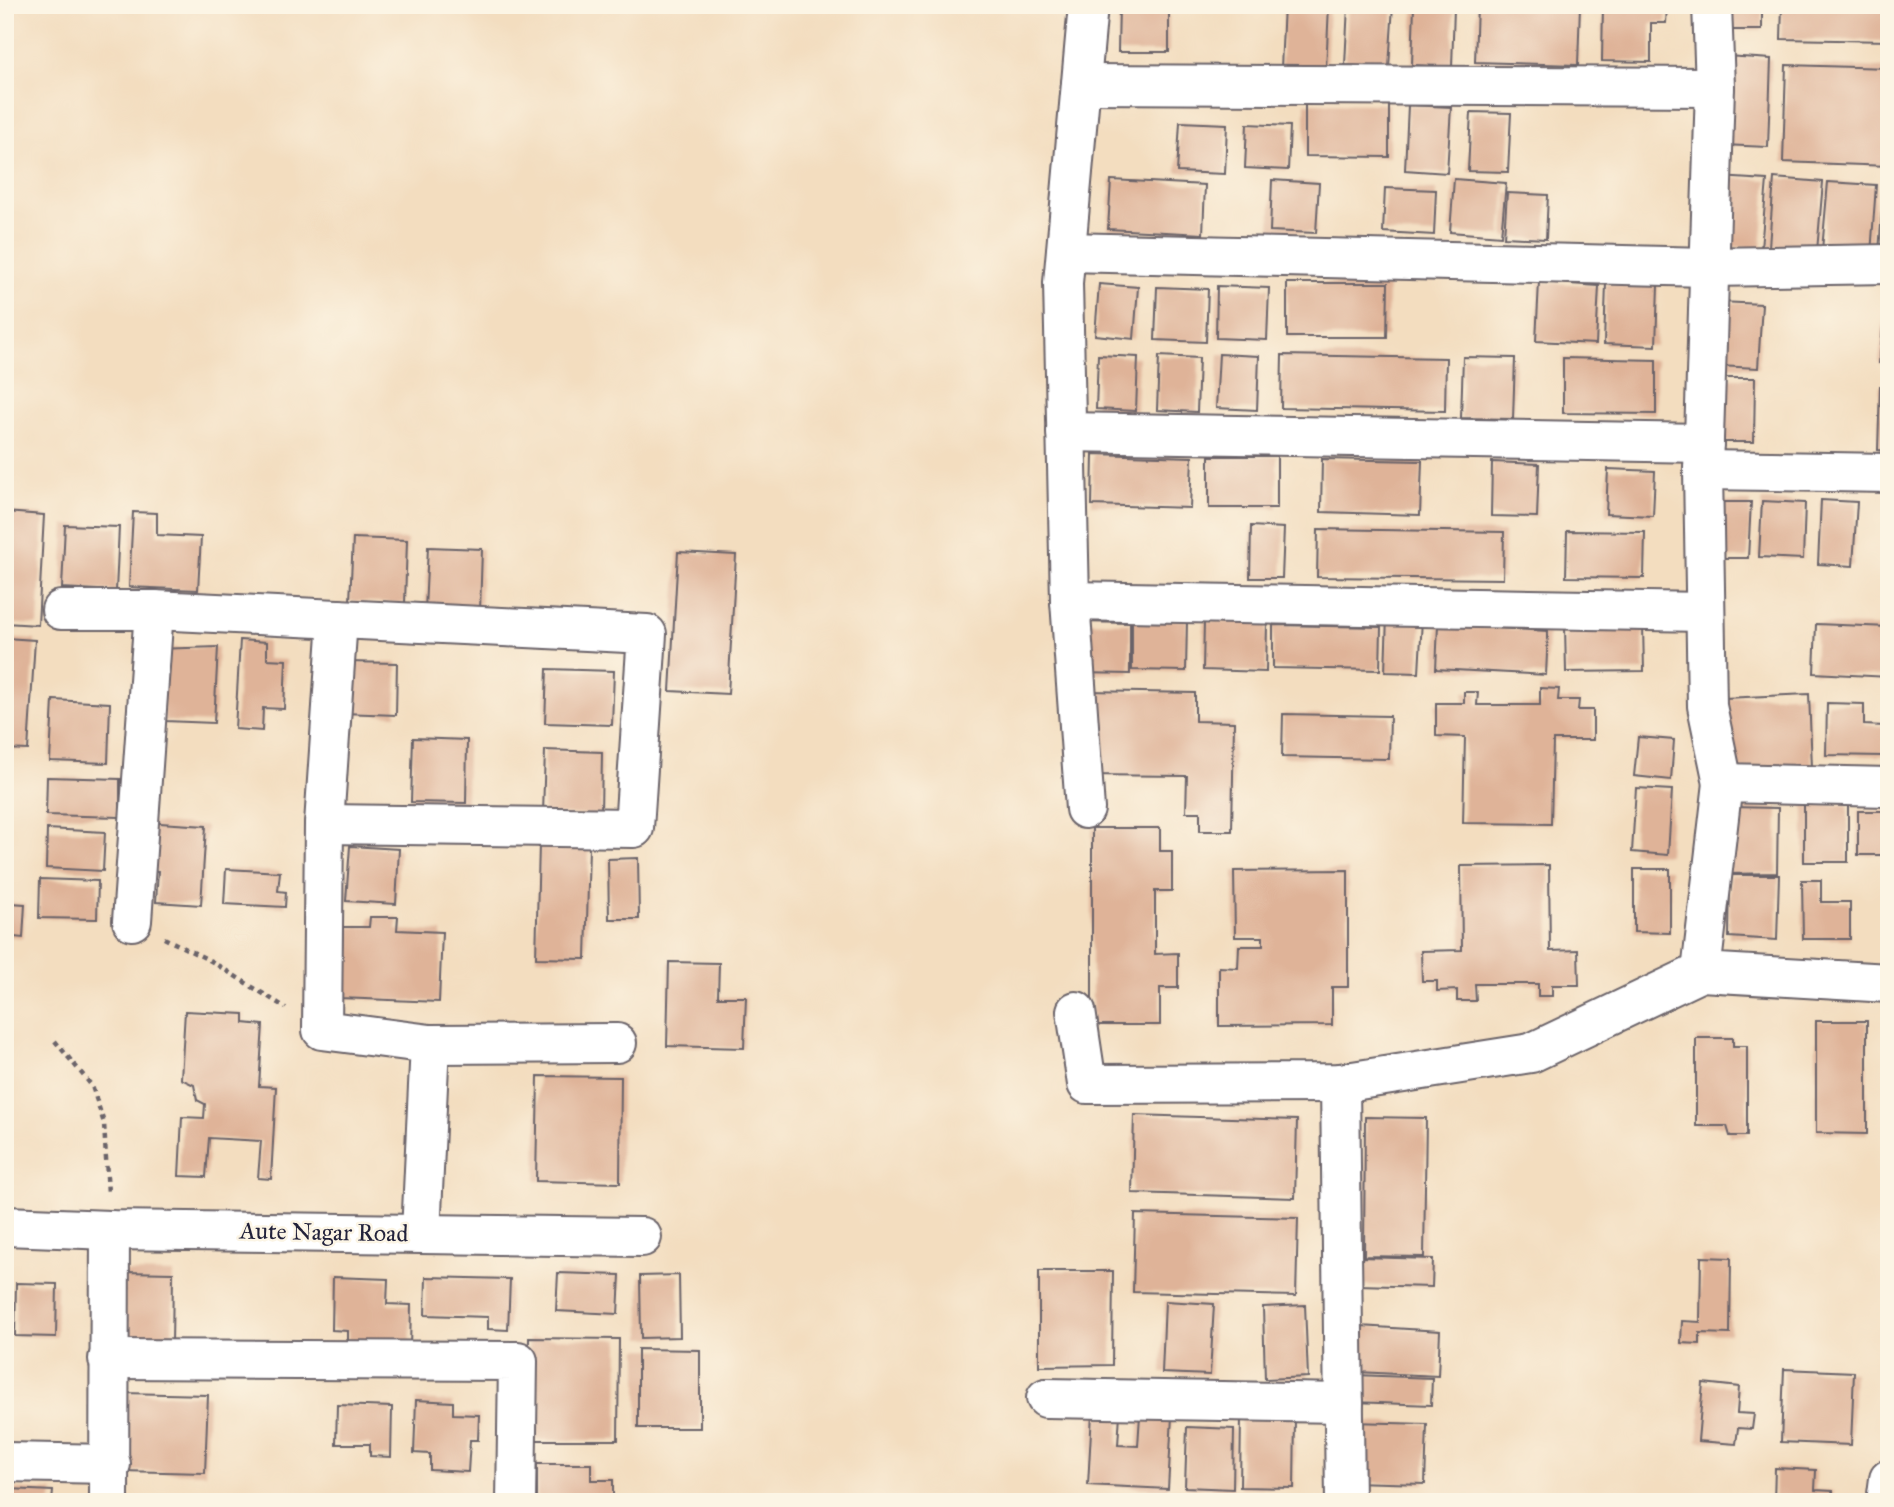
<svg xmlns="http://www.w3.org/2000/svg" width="1894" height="1507" font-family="'IM FELL Great Primer',serif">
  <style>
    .building { fill: #dfb398 }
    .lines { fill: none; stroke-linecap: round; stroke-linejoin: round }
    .minor-casing { stroke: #6b6369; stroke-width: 42 }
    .path { stroke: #6b6369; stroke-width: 4.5; stroke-dasharray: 5 5; stroke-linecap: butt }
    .minor { stroke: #fff; stroke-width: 38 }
    .labels { text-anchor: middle; stroke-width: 5; stroke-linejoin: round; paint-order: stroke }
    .street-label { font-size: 24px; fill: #22223b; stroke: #fcf5e5 }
  </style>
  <rect width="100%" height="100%" fill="#fcf5e5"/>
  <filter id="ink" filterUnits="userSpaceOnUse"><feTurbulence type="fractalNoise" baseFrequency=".0143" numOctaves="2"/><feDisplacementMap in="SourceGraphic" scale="14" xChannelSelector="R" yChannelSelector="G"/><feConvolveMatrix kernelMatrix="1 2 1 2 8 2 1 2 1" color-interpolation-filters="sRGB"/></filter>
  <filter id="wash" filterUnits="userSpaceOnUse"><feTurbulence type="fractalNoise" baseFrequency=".00686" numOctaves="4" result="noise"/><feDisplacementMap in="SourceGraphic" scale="28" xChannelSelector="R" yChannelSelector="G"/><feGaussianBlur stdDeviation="1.57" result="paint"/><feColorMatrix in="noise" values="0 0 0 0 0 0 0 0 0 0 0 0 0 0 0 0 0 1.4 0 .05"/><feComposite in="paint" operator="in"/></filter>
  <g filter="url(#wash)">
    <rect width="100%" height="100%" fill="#f3ddbf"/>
    <g id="blocks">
      <!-- building -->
      <g class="building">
        <polygon points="1119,5 1169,5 1169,52 1118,52"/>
        <polygon points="1284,5 1329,5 1326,70 1281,68"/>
        <polygon points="1348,5 1393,5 1389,67 1345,65"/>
        <polygon points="1477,5 1580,5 1578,65 1475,62"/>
        <polygon points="1724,5 1762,5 1762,30 1723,30"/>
        <polygon points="1782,5 1889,5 1889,41 1781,39"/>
        <polygon points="1414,6 1454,8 1452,67 1412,65"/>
        <polygon points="1603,6 1667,7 1666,23 1651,23 1651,62 1602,61"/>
        <polygon points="1726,56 1771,59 1768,147 1723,145"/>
        <polygon points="1786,65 1889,68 1889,166 1783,162"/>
        <polygon points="1305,103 1389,104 1389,157 1305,156"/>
        <polygon points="1408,105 1451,107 1447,173 1405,170"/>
        <polygon points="1471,112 1511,113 1508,172 1468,171"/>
        <polygon points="1180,122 1227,124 1225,174 1177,172"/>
        <polygon points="1247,124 1290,126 1288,170 1245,168"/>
        <polygon points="1719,177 1767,180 1761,249 1713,245"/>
        <polygon points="1774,178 1823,182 1817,251 1769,247"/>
        <polygon points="1454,179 1506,183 1501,236 1450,232"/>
        <polygon points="1111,180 1205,185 1203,234 1108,229"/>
        <polygon points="1272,180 1319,183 1316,233 1270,231"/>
        <polygon points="1828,182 1876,185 1871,254 1822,250"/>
        <polygon points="1884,183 1889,183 1889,252 1879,252"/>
        <polygon points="1385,188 1436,190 1434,235 1383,232"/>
        <polygon points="1507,193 1548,195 1546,239 1504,237"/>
        <polygon points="1539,282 1599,286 1596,344 1536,341"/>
        <polygon points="1287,283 1388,283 1387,337 1287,337"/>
        <polygon points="1606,283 1658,285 1656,346 1604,344"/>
        <polygon points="1099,284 1138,287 1134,339 1095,335"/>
        <polygon points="1217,286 1269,288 1267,340 1216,338"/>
        <polygon points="1157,287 1208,289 1206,342 1155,340"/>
        <polygon points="1886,300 1889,300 1889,364 1879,363"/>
        <polygon points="1720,302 1762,304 1758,368 1718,366"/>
        <polygon points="1219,354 1259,356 1257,410 1216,408"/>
        <polygon points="1098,355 1138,357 1136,411 1096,409"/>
        <polygon points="1282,355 1446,358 1445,411 1281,408"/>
        <polygon points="1159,356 1199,358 1197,412 1157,410"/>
        <polygon points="1463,357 1515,358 1513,419 1461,418"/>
        <polygon points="1563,358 1656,360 1656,414 1563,413"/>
        <polygon points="1718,378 1755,378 1754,442 1718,442"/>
        <polygon points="1880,386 1889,386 1889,451 1878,450"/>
        <polygon points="1093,454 1192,457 1190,508 1092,505"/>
        <rect x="1209" y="456" width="68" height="52"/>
        <polygon points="1322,459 1422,461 1420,515 1321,512"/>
        <polygon points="1492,462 1539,464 1537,517 1491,516"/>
        <polygon points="1608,469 1655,471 1653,516 1606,514"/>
        <polygon points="1821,500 1857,502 1853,566 1818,564"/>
        <polygon points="1762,501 1805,503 1803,559 1759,557"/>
        <polygon points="1714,502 1751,502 1748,558 1720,558"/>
        <polygon points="5,512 44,515 38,625 5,623"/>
        <polygon points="133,512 157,513 157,535 201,537 198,590 129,587"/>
        <polygon points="65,525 119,527 116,591 62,588"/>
        <polygon points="1251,526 1284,528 1282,578 1250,578"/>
        <polygon points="1318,529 1504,532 1503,579 1317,577"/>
        <polygon points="1567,531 1645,532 1644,578 1566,577"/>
        <polygon points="353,538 407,540 405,603 350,601"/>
        <polygon points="428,547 482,549 480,612 425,610"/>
        <polygon points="678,552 736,555 728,694 670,691"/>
        <polygon points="1387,617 1422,619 1419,673 1385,672"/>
        <polygon points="1132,619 1187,620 1186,671 1132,670"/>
        <polygon points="1204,621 1267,622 1266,672 1203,670"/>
        <polygon points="1076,622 1130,623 1130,674 1082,673"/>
        <polygon points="1816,624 1889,627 1889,677 1814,673"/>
        <polygon points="1273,625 1381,627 1380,670 1273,668"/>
        <polygon points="1438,625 1548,631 1546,675 1436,669"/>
        <polygon points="1643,625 1644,671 1566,672 1565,626"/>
        <polygon points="5,638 35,640 28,750 5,749"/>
        <polygon points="240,640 267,642 267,659 286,660 284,709 263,708 262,731 235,729"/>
        <polygon points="218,647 214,723 165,721 155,649"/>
        <polygon points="345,662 397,663 396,715 343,713"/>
        <polygon points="547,669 614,671 612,725 545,723"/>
        <polygon points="1540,688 1559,689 1558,700 1579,700 1578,710 1593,710 1593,740 1553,740 1551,824 1463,823 1465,737 1436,736 1436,703 1464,703 1464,692 1478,692 1477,705 1540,705"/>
        <polygon points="1087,691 1195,693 1195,721 1234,722 1232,831 1200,831 1200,812 1186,812 1187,776 1087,775"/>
        <polygon points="1809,694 1812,767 1728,770 1725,698"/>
        <polygon points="53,700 110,703 108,763 50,761"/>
        <polygon points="1827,703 1864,704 1864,725 1884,726 1883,756 1826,755"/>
        <polygon points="1283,714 1390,716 1389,759 1282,757"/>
        <polygon points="1638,737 1674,740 1671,780 1634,776"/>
        <polygon points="413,738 467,740 466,803 411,802"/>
        <polygon points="545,750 602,752 601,815 543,814"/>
        <polygon points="47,777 120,779 120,817 46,815"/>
        <polygon points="1636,788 1672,790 1668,855 1632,852"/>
        <rect x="1804" y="805" width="44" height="57"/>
        <polygon points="1730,807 1778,808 1777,873 1728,874"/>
        <rect x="1858" y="811" width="31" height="44"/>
        <polygon points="144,822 206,826 201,905 156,902 158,871 141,870"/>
        <polygon points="1092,828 1160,828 1160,851 1172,851 1172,891 1155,891 1155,954 1178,953 1178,988 1160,988 1160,1025 1092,1025"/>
        <polygon points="47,829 105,832 103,871 46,868"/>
        <polygon points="539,845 589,847 586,959 536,958"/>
        <polygon points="350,846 399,849 396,904 346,901"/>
        <polygon points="638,858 639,919 609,919 608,859"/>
        <polygon points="1549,865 1550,951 1578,950 1579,985 1552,985 1552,996 1538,996 1538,984 1475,984 1476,1001 1457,1001 1457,990 1437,991 1437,981 1422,981 1421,951 1462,950 1461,866"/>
        <polygon points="226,869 280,872 278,891 286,892 285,907 224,904"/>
        <polygon points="1634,869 1670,869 1670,933 1634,932"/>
        <polygon points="1348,870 1348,987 1332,987 1332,1025 1219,1026 1219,967 1238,968 1239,946 1263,946 1263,937 1235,937 1234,871"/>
        <polygon points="1730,875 1779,875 1777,940 1729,937"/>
        <polygon points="40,879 98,881 97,919 39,918"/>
        <polygon points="1802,880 1821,880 1821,902 1850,902 1850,939 1803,939"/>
        <polygon points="5,894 11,895 11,903 25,904 23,938 5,936"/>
        <polygon points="370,917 398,917 397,930 442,932 439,1002 340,998 343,927 369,927"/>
        <polygon points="669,962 719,963 718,997 746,997 744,1048 667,1046"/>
        <polygon points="185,1011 244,1014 244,1023 263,1025 259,1086 276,1087 271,1179 258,1178 261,1141 209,1138 206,1177 179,1176 182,1117 204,1118 205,1104 197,1100 194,1085 181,1079"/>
        <polygon points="1816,1021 1867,1021 1867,1134 1816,1133"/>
        <polygon points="1696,1038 1733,1038 1733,1046 1747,1046 1747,1136 1730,1136 1727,1126 1696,1126"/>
        <polygon points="538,1076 621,1077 620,1183 536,1181"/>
        <polygon points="1134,1115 1297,1120 1295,1198 1132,1193"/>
        <polygon points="1365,1117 1426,1118 1424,1257 1364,1256"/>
        <polygon points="1135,1214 1298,1218 1296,1296 1133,1292"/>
        <polygon points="1358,1257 1433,1259 1432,1287 1358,1285"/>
        <polygon points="1701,1257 1731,1258 1730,1334 1700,1333 1700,1344 1681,1343 1682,1321 1700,1322"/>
        <polygon points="1039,1271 1113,1271 1112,1365 1039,1366"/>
        <polygon points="124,1272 173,1273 172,1345 123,1344"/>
        <polygon points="558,1273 620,1275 618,1314 556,1311"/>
        <polygon points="679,1275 680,1337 641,1338 640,1276"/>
        <polygon points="333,1277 388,1279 387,1304 411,1305 410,1349 348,1347 348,1331 332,1330"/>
        <polygon points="426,1277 510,1279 508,1330 488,1329 488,1317 425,1315"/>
        <polygon points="16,1283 57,1284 56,1337 15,1336"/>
        <polygon points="1165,1301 1214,1304 1210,1375 1162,1373"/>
        <polygon points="1305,1305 1308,1377 1265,1379 1263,1307"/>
        <polygon points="1360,1326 1440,1331 1438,1376 1358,1372"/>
        <polygon points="529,1338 619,1339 618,1440 528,1440"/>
        <polygon points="638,1349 700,1350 700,1428 638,1428"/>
        <polygon points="1784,1369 1854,1372 1851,1445 1781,1442"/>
        <polygon points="1355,1375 1432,1378 1431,1405 1354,1402"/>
        <polygon points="1703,1383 1739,1387 1737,1413 1754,1414 1752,1429 1738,1428 1736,1444 1698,1441"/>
        <polygon points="123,1393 208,1395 205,1473 121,1471"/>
        <polygon points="416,1400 453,1402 453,1414 479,1415 478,1440 470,1440 468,1472 430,1470 430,1454 414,1453"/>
        <polygon points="337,1405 392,1407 391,1457 370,1456 370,1444 336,1444"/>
        <polygon points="1092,1413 1120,1414 1118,1445 1138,1446 1140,1415 1172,1416 1168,1489 1088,1485"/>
        <polygon points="1241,1416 1295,1417 1294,1488 1240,1487"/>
        <polygon points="1352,1422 1427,1424 1425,1484 1351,1482"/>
        <polygon points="1187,1427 1234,1429 1233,1489 1185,1487"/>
        <polygon points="537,1464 591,1464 591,1480 613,1480 613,1502 537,1502"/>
        <polygon points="1775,1468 1816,1470 1815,1490 1833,1491 1833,1502 1774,1502"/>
        <polygon points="9,1489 53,1491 52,1502 8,1502"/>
      </g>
    </g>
  </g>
  <g filter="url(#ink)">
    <use href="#blocks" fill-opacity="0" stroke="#6b6369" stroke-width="2"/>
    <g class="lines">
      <!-- minor casing -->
      <g class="minor-casing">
        <g id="minor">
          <polyline points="1712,5 1715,87 1703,470 1707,706 1723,783"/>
          <polyline points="1081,84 1715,87"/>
          <polyline points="1066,252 1709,267 1889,264"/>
          <polyline points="1066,432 1704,443"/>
          <polyline points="1703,470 1889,473"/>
          <polyline points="1070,601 1705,612"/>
          <polyline points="61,610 154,610 647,634 634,828 324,824"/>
          <polyline points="338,619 324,824 322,1030 430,1044 617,1043"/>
          <polyline points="1889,787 1723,783 1701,972 1889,983"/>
          <polyline points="1085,809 1070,601 1063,283 1088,5"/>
          <polyline points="132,921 154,610"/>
          <polyline points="1076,1011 1087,1084 1340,1083 1531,1053 1701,972"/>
          <polyline points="1340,1083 1345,1502"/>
          <polyline points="5,1226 110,1230 642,1237"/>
          <polyline points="421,1233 430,1044"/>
          <polyline points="108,1359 518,1361 516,1502"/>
          <polyline points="1046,1398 1344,1403"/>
          <polyline points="5,1462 111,1464"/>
          <polyline points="109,1502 110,1230"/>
          <polyline points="1886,1502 1889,1479"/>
        </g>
      </g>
      <!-- path -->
      <g class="path">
        <polyline points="164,938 211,961 286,1008"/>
        <polyline points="55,1041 92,1086 104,1123 108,1194"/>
      </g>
      <!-- minor -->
      <use href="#minor" class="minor"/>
    </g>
  </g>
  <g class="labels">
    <!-- street labels -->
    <g class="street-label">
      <text transform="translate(324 1232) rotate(1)" y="8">Aute Nagar Road</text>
    </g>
  </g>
  <!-- margin -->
  <rect width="1894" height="1507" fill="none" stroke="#fcf5e5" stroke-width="28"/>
</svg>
